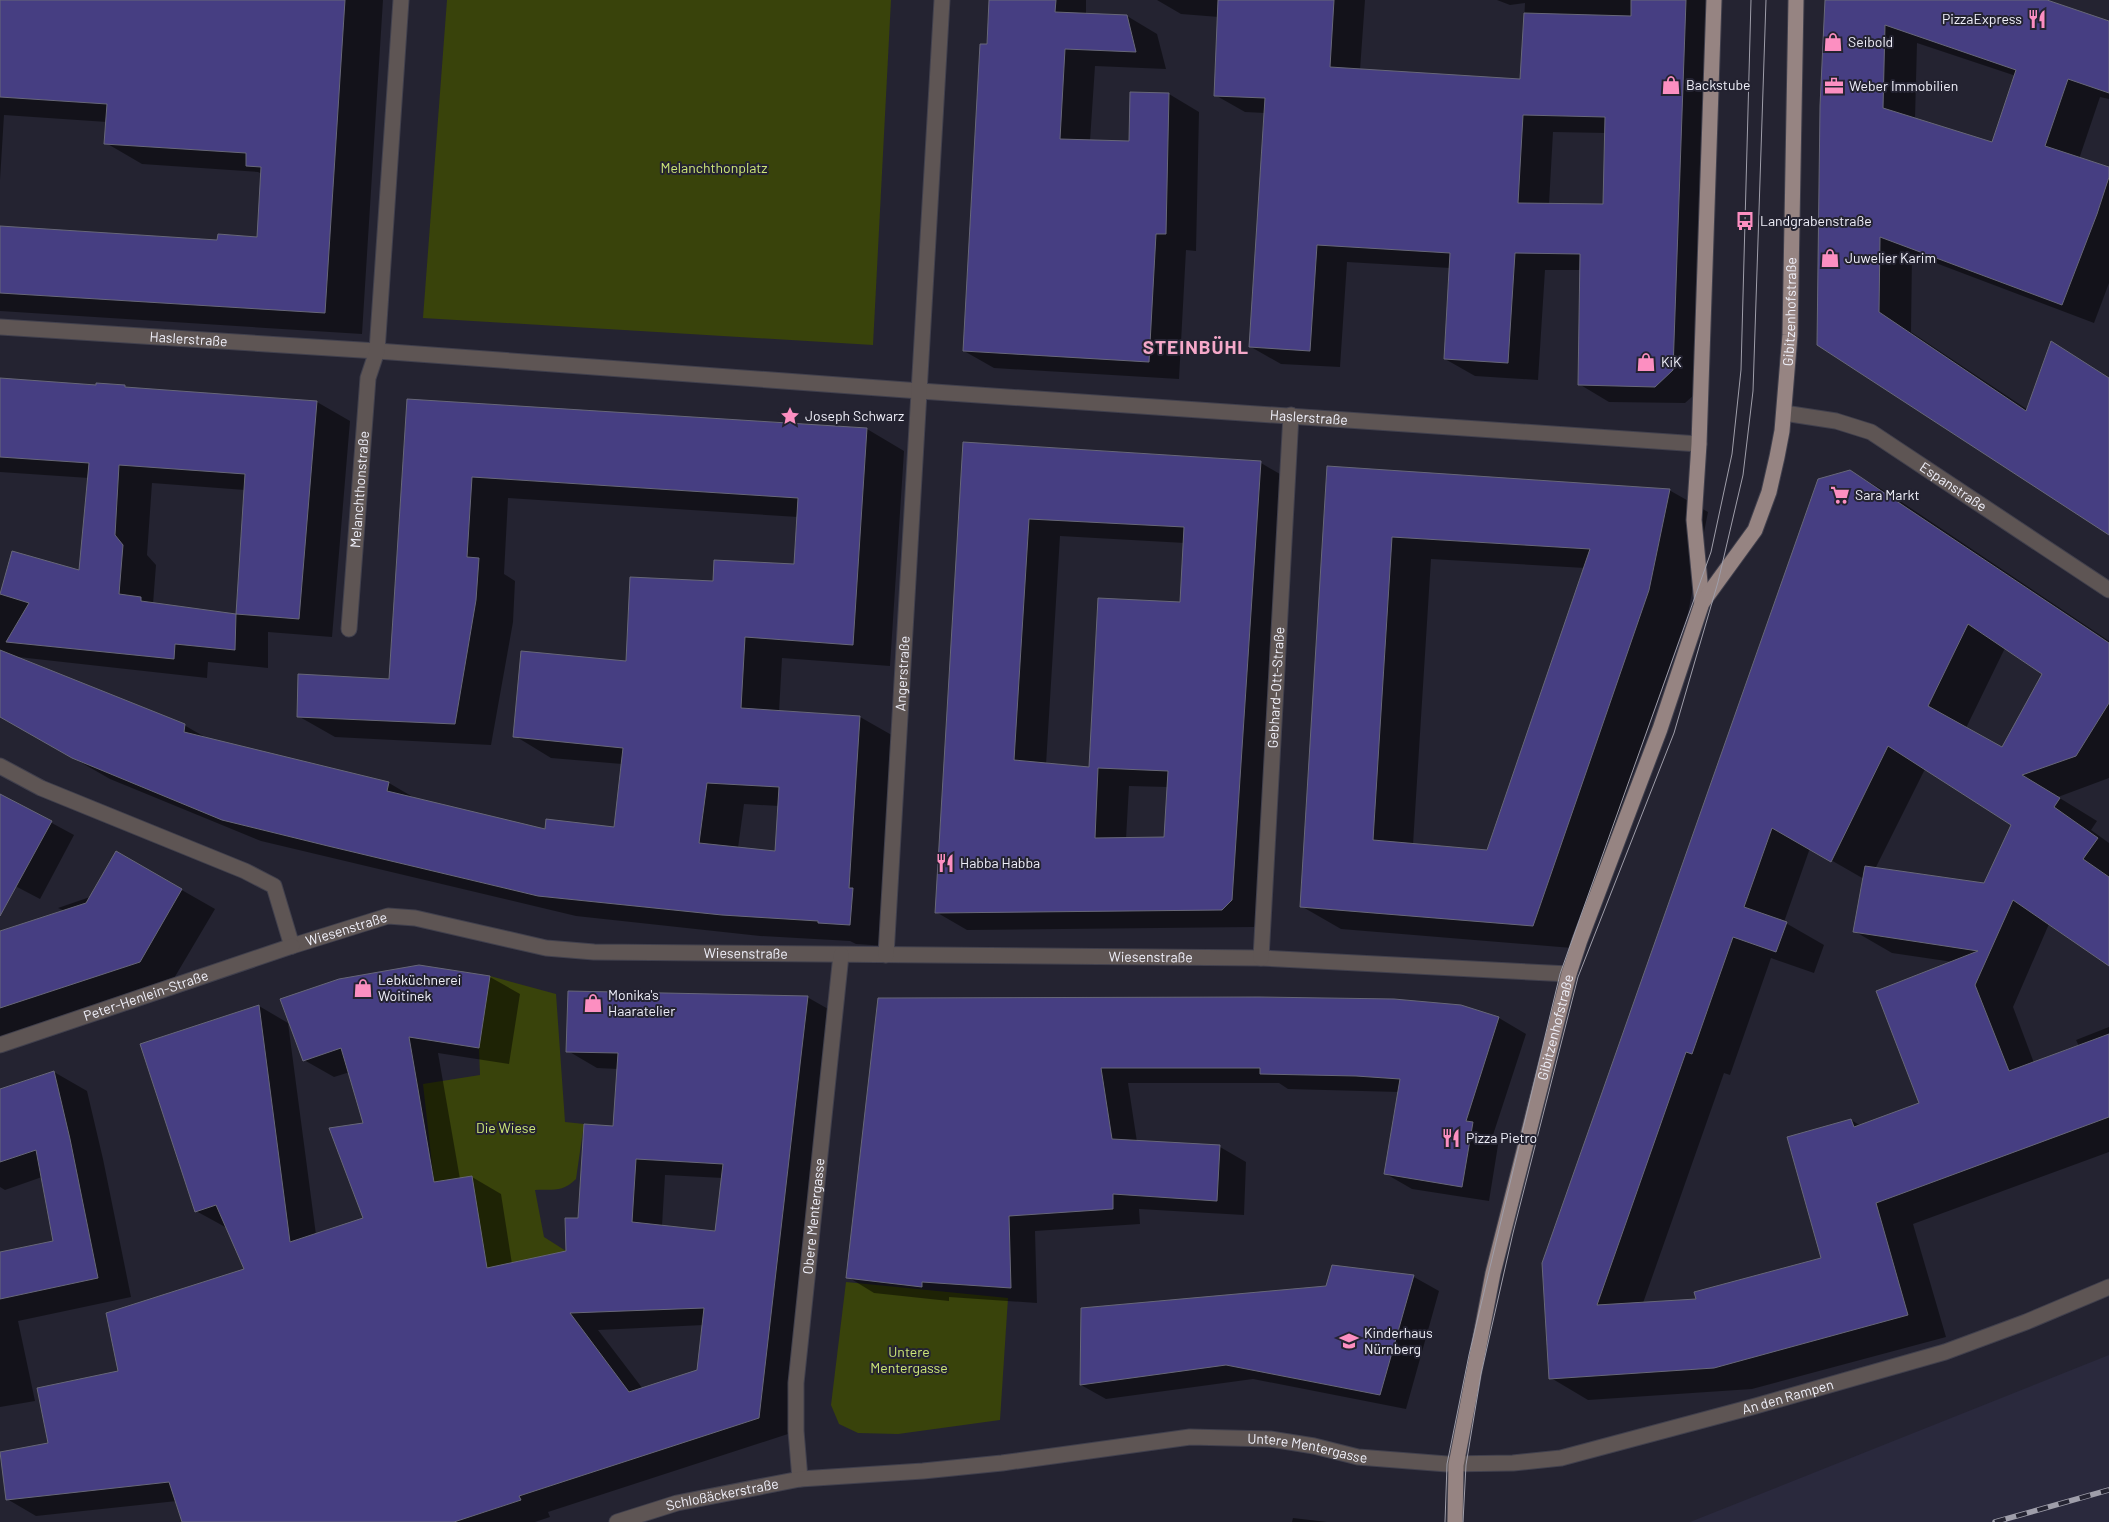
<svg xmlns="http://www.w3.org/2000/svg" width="2109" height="1522" font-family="Barlow,sans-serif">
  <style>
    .built { fill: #2a293d }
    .green { fill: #39430b }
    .shadow { fill: #0007; fill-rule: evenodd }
    .building { fill: #463e82; stroke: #676778; fill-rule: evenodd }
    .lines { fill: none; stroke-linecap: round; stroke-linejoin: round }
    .minor-casing { stroke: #41404d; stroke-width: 17 }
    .major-casing { stroke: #41404d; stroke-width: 17 }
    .minor { stroke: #5e5554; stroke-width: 15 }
    .major { stroke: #968482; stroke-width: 15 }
    .tram { stroke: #9f9eaa; stroke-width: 1 }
    .rail-casing { stroke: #9f9eaa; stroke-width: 5.5 }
    .rail { stroke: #242331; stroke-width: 4; stroke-dasharray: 11; stroke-linecap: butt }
    .labels { text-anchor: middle; stroke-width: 4; stroke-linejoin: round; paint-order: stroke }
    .poi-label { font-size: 14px; fill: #f0f0fa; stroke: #242331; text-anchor: start }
    .park-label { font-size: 14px; fill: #cee779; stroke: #242331 }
    .street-label { font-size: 14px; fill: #f0f0fa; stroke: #242331 }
    .district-label { font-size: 19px; font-weight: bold; letter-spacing: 1px; fill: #f5a8c9; stroke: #242331 }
  </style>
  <rect width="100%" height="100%" fill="#242331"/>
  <!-- built -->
  <polygon class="built" points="2109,1355 2109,1522 1690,1522"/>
  <!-- green -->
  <g class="green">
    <polygon points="447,0 891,0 873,345 423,318"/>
    <path d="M490 976 556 994 565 1122 584 1124 576 1179C562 1193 552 1189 535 1190L544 1237 566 1251 487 1268 472 1176 434 1182 423 1084 480 1075 479 1048Z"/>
    <polygon points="846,1282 1008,1298 1000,1420 898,1434 858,1433 839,1424 831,1405"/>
  </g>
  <!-- shadow -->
  <g class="shadow">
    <polygon points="0,0 383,0 362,334 0,311 0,227 219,241 258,238 262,174 258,172 142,164 106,143 107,122 4,115 0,180"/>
    <polygon points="990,0 1086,0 1086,14 1127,16 1157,34 1166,69 1095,66 1090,141 1130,142 1132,94 1169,94 1199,112 1196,251 1186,250 1179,379 994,368 964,351"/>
    <path d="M1157 0H1365L1360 70 1521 80 1525 3 1510 5 1497 0H1716L1703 387 1685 403 1609 402 1579 384 1581 270H1545L1538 380 1475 376 1445 359 1450 268 1347 262 1340 367 1281 364 1251 347 1265 113 1245 112 1215 95 1219 17 1181 14ZM1553 132 1606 133 1604 205 1549 204Z"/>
    <path d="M1826 0H2045L2109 22V99L2100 97 2079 159 2109 169V283L2094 323 1912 254 1911 332 2028 410 2052 343 2109 378V533L1818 344ZM1917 43 2016 76 1993 144 1915 119Z"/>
    <path d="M0 380 97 387H124L128 389 317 402 350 421 332 637 268 632V668L208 662 207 678 18 657 184 725 210 740 389 783 418 800 546 831 615 828 622 764 551 758 515 736 627 662 714 582 795 565 798 517 508 498 504 574 515 581 513 622 491 745 335 737 298 716 390 680 409 400 867 429 904 451 890 666 782 658 779 712 860 717 897 738 887 946 856 944 850 941 760 936 576 916 261 841 110 779 0 716V596L13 552 80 572 89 478 0 472ZM152 483 245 490 237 615 153 604 156 565 147 555ZM744 804 779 806 776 852 738 848Z"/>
    <path d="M964 443 1261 463 1292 481 1263 918 1254 927 967 930 936 912ZM1060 536 1185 543 1181 603 1090 769 1046 765ZM1129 786 1168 787 1165 838 1126 839Z"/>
    <path d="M1328 468 1669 490 1708 512 1688 613 1572 948 1341 929 1301 906ZM1431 559 1585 568 1488 851 1413 845Z"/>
    <path d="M1850 471 1888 493 2109 641V778L2058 797 2097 821 2091 830 2109 843V965L2049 924 2013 1007 2034 1063 2079 1046 2076 1040 2109 1027V1152L1913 1224 1946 1337 1752 1389 1588 1400 1551 1378ZM2005 648 2044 674 2002 748 1966 728ZM1925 769 2013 824 1985 884 1875 869ZM1810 848 1864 879 1854 931 1892 953 1953 962 1920 1104 1861 1126 1851 1120 1823 1259 1698 1300 1643 1303 1724 1073 1730 1075 1771 958 1814 973 1824 945 1784 922Z"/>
    <polygon points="0,795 74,835 40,899 0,878"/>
    <polygon points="117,853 215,909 173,980 0,1037 0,933 65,911 58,908 90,897"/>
    <path d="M419 966 490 977 520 994 509 1064 438 1053 460 1179 472 1177 501 1194 512 1264 568 1252 614 1128 618 1069 597 1068 568 1051 807 997 837 1014 788 1434 548 1512 550 1517 535 1522H183L177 1501 36 1516 7 1499 50 1444 119 1372 246 1270 227 1228 196 1211 259 1006 288 1023 316 1235 364 1218 365 1124 350 1072 334 1077 304 1060ZM665 1175 723 1178 716 1233 662 1226ZM704 1325 698 1371 643 1389 598 1330Z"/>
    <polygon points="879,999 1461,1007 1499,1018 1526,1034 1493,1135 1499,1139 1489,1201 1412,1189 1386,1174 1399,1092 1288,1089 1279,1083 1128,1083 1137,1142 1220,1147 1246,1162 1244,1215 1139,1209 1140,1224 1035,1231 1037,1303 949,1297 949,1301 874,1293 848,1277"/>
    <polygon points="54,1072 87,1091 103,1159 131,1297 18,1321 35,1401 0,1407 0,1253 55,1242 42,1177 5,1190 0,1187 0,1090"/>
    <polygon points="1333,1266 1414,1277 1439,1291 1406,1409 1253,1379 1106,1399 1081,1385 1327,1287"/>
    <polygon points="1293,1518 1327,1522 1292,1522"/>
  </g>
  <!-- building -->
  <g class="building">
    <polygon points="0,0 345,0 325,313 0,293 0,226 217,240 218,234 257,237 261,167 246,166 246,153 104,144 107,104 0,97"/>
    <polygon points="989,0 1056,0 1055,12 1127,15 1136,52 1065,49 1060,139 1129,141 1130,92 1169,93 1166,234 1156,234 1149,362 963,351 980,44 987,44"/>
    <path d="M1218 0H1334L1330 67 1520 79 1524 13 1631 16V0H1686L1673 370 1655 387 1578 385 1580 254 1515 253 1508 363 1444 359 1450 253 1317 245 1310 351 1249 347 1265 98 1214 96ZM1523 115 1605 117 1603 204 1518 203Z"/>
    <path d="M1825 0H2047L2109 21V93L2068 79 2045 146 2109 167V177L2097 214 2062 305 1880 237 1879 312 2026 411 2051 341 2109 378V535L1817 345 1820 106ZM1885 25 2016 70 1992 142 1883 108Z"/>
    <path d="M0 378 96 385V383L125 385V387L317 401 299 619 236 614 235 650 175 644 174 659 6 642 29 603 0 594 12 551 79 570 89 463 0 457ZM119 465 245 474 236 614 141 601V597L119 594 123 545 115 535Z"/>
    <path d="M407 399 867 428 853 645 745 637 741 708 860 716 849 888H853L850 925 818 923V921L722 915 538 896 328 846 222 820 72 758 0 717V650L185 724 184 732 389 782 387 791 545 829 546 819 614 827 623 748 513 737 521 651 626 661 630 577 713 581 714 560 794 564 798 498 472 477 467 557 479 558 476 600 455 724 297 717 298 674 389 679ZM707 783 779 787 775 851 699 843Z"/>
    <path d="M963 442 1261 461 1232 900 1222 910 935 913ZM1029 519 1184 527 1180 602 1098 598 1089 767 1014 760ZM1098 768 1168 771 1164 837 1095 838Z"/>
    <path d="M1327 466 1670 489 1649 590 1533 926 1300 907ZM1392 537 1590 549 1487 850 1373 840Z"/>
    <path d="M1850 470 2109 643V703L2076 756 2022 775 2060 798 2054 807 2098 838 2083 859 2109 877V966L2013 900 1975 985 2009 1071 2109 1034V1117L1876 1203 1908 1315 1714 1368 1549 1379 1542 1263 1818 479ZM1968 624 2042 674 2002 747 1928 706ZM1888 746 2011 825 1984 883 1865 866 1853 932 1978 951 1876 991 1919 1103 1854 1127 1851 1119 1787 1137 1821 1258 1694 1292 1696 1299 1597 1305 1686 1052 1692 1054 1733 937 1776 952 1787 922 1744 907 1772 828 1831 862Z"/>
    <polygon points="0,794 52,821 0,916"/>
    <polygon points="116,851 182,889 140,962 0,1008 0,931 86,903"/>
    <path d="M419 965 490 976 479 1048 409 1037 434 1182 472 1176 487 1268 566 1251 565 1218H578L584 1124 613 1126 618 1053 566 1052 568 991 808 996 759 1418 519 1496 521 1500 454 1522H182L169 1482 6 1500 0 1452 48 1443 37 1388 118 1371 106 1313 244 1269 216 1205 195 1212 140 1044 259 1005 290 1242 363 1218 329 1128 363 1123 341 1048 303 1061 280 999 339 979ZM636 1159 723 1164 715 1231 632 1222ZM704 1308 697 1370 629 1392 570 1313Z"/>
    <polygon points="1259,997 1394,999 1461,1005 1499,1017 1466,1121 1473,1122 1462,1187 1384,1174 1400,1079 1356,1076 1260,1074 1260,1068 1101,1068 1112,1139 1220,1145 1217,1201 1113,1194 1113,1209 1009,1216 1011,1288 922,1282 922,1287 846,1278 878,998"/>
    <polygon points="54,1071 70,1139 98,1278 0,1299 0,1252 53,1241 36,1150 0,1162 0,1089"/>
    <polygon points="1332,1265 1414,1275 1380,1395 1226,1365 1080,1385 1081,1308 1326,1286"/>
  </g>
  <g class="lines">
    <!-- minor casing -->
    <g class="minor-casing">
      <g id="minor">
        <path id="s1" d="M0 327 377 351 920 391 1699 444"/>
        <path id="s2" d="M1784 413 1836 421 1871 432 2109 590"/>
        <path id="s3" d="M349 629 368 378 377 351 401 0"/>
        <path id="s4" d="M0 766 41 788 245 871 274 886 292 946 388 916 415 918 546 948 594 952 1261 958 1569 974"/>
        <path id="s5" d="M886 955 942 0"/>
        <path id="s6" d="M1261 958 1291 415"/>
        <path id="s7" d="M0 1045 292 946"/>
        <path id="s8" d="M800 1479 796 1431V1383L841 955"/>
        <path id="s9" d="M617 1522 677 1503 800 1479 923 1471 1002 1463 1190 1437 1270 1439 1314 1446 1358 1457 1447 1464 1513 1463 1561 1458 1752 1407 1945 1352 2026 1322 2109 1287"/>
      </g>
    </g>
    <!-- major casing -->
    <g class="major-casing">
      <g id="major">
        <polyline points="1702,603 1694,520 1699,444 1714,0"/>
        <path id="s10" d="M1455 1522 1456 1465 1493 1273 1569 974 1580 940 1660 729 1702 603 1755 530 1769 492 1777 457 1782 431 1790 335 1796 0"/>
      </g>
    </g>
    <!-- minor -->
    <use href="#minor" class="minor"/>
    <!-- major -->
    <use href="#major" class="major"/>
    <!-- tram -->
    <g class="tram">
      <polyline points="1445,1522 1447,1464 1469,1355 1560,974 1711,552 1732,454 1741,370 1751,0"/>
      <polyline points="1463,1522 1466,1465 1481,1374 1513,1233 1578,977 1674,733 1718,582 1743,475 1753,391 1766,0"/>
    </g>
    <!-- rail casing -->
    <g class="rail-casing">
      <polyline id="rail" points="1995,1522 2109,1490"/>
    </g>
    <!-- rail -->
    <use href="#rail" class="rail"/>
  </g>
  <!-- icons -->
  <defs>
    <g id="restaurant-bare" transform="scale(1.5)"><path d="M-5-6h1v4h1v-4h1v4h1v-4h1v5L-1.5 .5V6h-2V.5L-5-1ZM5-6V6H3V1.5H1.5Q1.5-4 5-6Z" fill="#fc8fc1" stroke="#242331" stroke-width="2.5" paint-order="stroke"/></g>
    <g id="shop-bare" transform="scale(1.5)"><path d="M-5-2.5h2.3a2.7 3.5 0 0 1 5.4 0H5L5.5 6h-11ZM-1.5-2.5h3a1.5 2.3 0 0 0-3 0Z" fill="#fc8fc1" stroke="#242331" stroke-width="2.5" paint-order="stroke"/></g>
    <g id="office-bare" transform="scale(1.5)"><path d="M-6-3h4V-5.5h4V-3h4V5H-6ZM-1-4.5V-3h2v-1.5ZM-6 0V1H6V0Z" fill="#fc8fc1" stroke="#242331" stroke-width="2.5" paint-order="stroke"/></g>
    <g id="bus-bare" transform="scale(1.5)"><path d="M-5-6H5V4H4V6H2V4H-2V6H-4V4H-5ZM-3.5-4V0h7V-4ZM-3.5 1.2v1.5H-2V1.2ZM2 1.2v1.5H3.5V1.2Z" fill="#fc8fc1" stroke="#242331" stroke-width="2.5" paint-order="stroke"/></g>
    <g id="sight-bare" transform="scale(1.5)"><path d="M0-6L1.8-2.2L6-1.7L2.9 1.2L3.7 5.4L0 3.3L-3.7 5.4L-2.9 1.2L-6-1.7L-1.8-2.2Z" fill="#fc8fc1" stroke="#242331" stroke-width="2.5" paint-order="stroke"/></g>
    <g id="supermarket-bare" transform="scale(1.5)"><path d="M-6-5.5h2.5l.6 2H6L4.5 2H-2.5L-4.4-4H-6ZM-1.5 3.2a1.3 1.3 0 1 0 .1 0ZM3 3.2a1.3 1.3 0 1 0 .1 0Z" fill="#fc8fc1" stroke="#242331" stroke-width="2.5" paint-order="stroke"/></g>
    <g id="school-bare" transform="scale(1.5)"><path d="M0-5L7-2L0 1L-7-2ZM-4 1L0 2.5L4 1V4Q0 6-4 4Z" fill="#fc8fc1" stroke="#242331" stroke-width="2.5" paint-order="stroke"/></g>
  </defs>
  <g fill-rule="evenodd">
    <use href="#restaurant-bare" x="2037" y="19"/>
    <use href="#shop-bare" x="1833" y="42"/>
    <use href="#shop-bare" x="1671" y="85"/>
    <use href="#office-bare" x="1834" y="86"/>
    <use href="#bus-bare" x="1745" y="221"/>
    <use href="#shop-bare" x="1830" y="258"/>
    <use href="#shop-bare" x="1646" y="362"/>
    <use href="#sight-bare" x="790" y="416"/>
    <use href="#supermarket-bare" x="1840" y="495"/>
    <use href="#restaurant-bare" x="945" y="863"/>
    <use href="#shop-bare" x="363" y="988"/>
    <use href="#shop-bare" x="593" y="1003"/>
    <use href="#restaurant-bare" x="1451" y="1138"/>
    <use href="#school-bare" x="1349" y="1341"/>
  </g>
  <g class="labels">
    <!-- poi labels -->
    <g class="poi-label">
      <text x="2022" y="24" text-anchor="end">PizzaExpress</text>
      <text x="1848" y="47">Seibold</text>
      <text x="1686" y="90">Backstube</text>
      <text x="1849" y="91">Weber Immobilien</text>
      <text x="1760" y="226">Landgrabenstraße</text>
      <text x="1845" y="263">Juwelier Karim</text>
      <text x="1661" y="367">KiK</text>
      <text x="805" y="421">Joseph Schwarz</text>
      <text x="1855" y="500">Sara Markt</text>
      <text x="960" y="868">Habba Habba</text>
      <text x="378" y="985">Lebküchnerei<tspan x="378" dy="16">Woitinek</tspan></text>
      <text x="608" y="1000">Monika's<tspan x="608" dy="16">Haaratelier</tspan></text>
      <text x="1466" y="1143">Pizza Pietro</text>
      <text x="1364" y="1338">Kinderhaus<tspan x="1364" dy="16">Nürnberg</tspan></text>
    </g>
    <!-- park labels -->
    <g class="park-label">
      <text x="714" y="173">Melanchthonplatz</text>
      <text x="506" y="1133">Die Wiese</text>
      <text x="909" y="1357">Untere<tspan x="909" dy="16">Mentergasse</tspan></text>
    </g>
    <!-- street labels -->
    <g class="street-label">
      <text dy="5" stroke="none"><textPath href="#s10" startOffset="1268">Gibitzenhofstraße</textPath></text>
      <text dy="5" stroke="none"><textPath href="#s1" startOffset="189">Haslerstraße</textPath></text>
      <text dy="5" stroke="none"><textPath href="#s1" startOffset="1312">Haslerstraße</textPath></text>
      <text dy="5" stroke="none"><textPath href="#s2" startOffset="188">Espanstraße</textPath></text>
      <text dy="5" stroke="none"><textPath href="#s3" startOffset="140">Melanchthonstraße</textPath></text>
      <text dy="5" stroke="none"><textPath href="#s5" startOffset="282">Angerstraße</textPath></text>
      <text dy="5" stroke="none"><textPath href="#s6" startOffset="271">Gebhard-Ott-Straße</textPath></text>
      <text dy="5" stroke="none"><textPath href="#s4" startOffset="419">Wiesenstraße</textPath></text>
      <text dy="5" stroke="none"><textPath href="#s4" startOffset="824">Wiesenstraße</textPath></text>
      <text dy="5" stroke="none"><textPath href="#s4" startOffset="1229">Wiesenstraße</textPath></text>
      <text dy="5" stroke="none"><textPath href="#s7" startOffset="154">Peter-Henlein-Straße</textPath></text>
      <text dy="5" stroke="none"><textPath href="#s10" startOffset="506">Gibitzenhofstraße</textPath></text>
      <text dy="5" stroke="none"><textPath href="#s8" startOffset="264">Obere Mentergasse</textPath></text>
      <text dy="5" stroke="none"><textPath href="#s9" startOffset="1189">An den Rampen</textPath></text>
      <text dy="5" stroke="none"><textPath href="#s9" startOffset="699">Untere Mentergasse</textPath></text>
      <text dy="5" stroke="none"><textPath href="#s9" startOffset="109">Schloßäckerstraße</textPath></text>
    </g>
    <!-- district labels -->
    <g class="district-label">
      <text x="1196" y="354">STEINBÜHL</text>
    </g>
  </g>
</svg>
